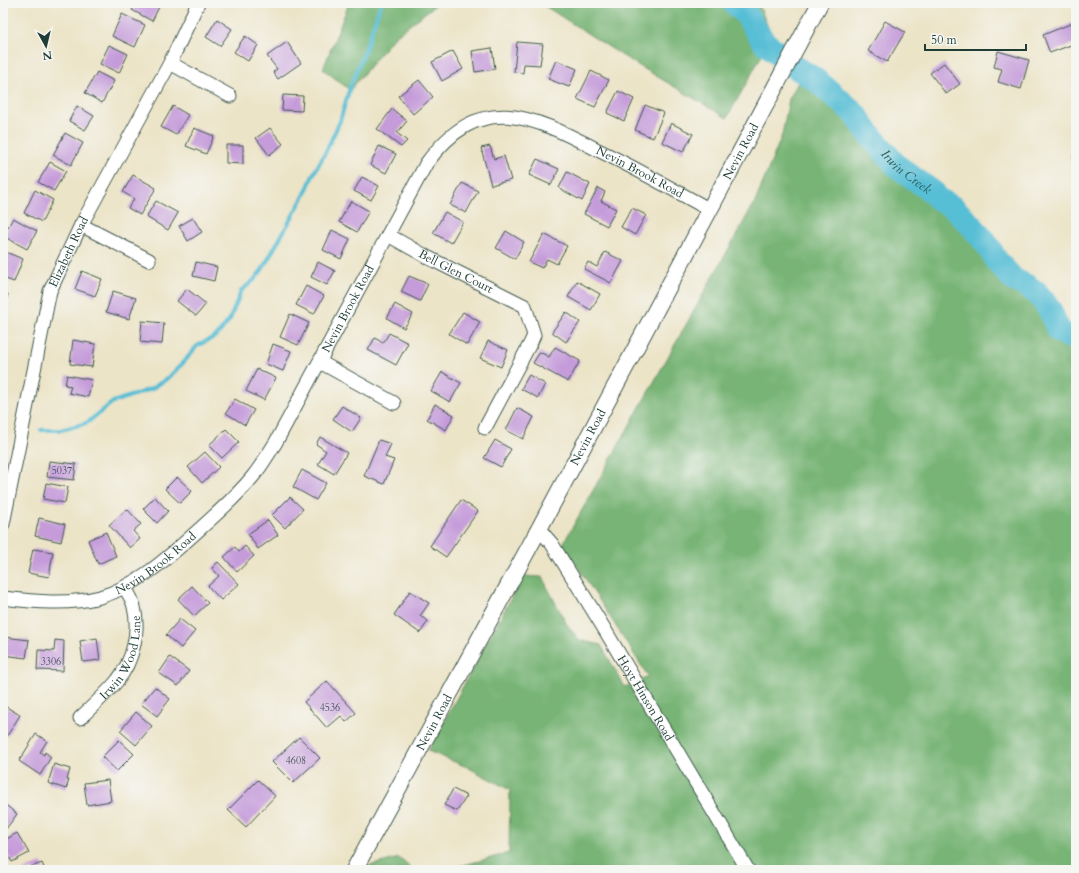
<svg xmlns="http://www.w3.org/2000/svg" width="1079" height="873" font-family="Cardo,serif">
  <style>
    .forest { fill: #77b474; stroke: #4b7854 }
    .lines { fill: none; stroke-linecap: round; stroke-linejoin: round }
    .stream { stroke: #57bed5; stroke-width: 4 }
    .river { stroke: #57bed5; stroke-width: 24 }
    .building { fill: #c59bda }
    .minor-casing { stroke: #3e564a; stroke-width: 15 }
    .major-casing { stroke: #3e564a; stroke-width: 18 }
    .minor { stroke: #fff; stroke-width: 13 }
    .major { stroke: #fff; stroke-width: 16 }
    .labels { text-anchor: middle; stroke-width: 3; stroke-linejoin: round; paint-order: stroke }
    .number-label { font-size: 10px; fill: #48545e }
    .street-label { font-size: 12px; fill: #1f3d34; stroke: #f6f6f2 }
    .water-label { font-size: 13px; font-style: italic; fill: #2d5d5c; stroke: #f6f6f2 }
  </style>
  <rect width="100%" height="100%" fill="#f6f6f2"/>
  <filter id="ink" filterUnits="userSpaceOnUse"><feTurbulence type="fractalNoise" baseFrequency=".025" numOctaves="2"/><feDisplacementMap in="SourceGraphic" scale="8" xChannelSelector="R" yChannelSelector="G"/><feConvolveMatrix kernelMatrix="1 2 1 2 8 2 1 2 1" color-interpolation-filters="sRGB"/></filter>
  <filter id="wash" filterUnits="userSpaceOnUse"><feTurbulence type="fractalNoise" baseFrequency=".012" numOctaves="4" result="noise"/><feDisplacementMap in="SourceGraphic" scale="16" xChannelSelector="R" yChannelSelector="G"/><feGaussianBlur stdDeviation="0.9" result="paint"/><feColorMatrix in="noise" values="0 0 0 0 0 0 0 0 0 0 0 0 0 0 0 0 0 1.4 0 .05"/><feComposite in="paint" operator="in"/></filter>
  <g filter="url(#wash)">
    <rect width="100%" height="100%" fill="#ece4c7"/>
    <!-- forest -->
    <g class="forest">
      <polygon points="349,3 438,3 394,37 350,90 323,69"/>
      <polygon points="540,3 758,3 772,37 727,118 626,58"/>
      <polygon points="803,73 816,80 850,109 857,116 866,130 897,166 934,193 937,198 954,208 972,226 989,247 996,260 1014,279 1038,294 1050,310 1060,331 1076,340 1076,870 445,870 509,853 510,790 467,767 428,751 523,576 542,577 566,623 579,640 601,645 625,687 648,676 563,544 756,200 782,135 789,99"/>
      <polygon points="399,858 413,870 363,870 365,867"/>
    </g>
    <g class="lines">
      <!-- stream -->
      <polyline class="stream" points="41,430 61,430 83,424 88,422 113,402 151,389 168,378 184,362 197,346 216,336 219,333 230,319 241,291 254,280 262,270 305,194 313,175 326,151 340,121 350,87 364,53 381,3"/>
      <!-- river -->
      <path class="river" id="s1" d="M734 3 746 14 764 42 778 53 784 60 816 80 850 109 857 116 866 130 897 166 934 193 937 198 954 208 972 226 989 247 996 260 1014 280 1027 286 1038 294 1050 310 1059 331 1076 340"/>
    </g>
    <g id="blocks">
      <!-- building -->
      <g class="building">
        <polygon points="135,3 161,3 152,21 132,10"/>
        <polygon points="122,14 145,25 135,47 112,36"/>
        <polygon points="217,19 232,29 220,46 206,37"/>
        <polygon points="885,21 905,32 887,62 868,51"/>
        <polygon points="1075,22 1076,25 1076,43 1050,53 1043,35"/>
        <polygon points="245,36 258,45 248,61 234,52"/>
        <polygon points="287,42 301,63 278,79 273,72 277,69 267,56"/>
        <polygon points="517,42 543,44 540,65 524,64 523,73 514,72"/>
        <polygon points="109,45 128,54 119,73 100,64"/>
        <polygon points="492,48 495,69 475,72 472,51"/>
        <polygon points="453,51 463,69 442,81 432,62"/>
        <polygon points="998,51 1029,60 1021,89 998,82 1002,69 994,67"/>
        <polygon points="556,60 577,69 569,87 548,79"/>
        <polygon points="944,63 960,84 946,94 930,73"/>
        <polygon points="591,71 609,80 595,107 577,99"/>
        <polygon points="97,72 114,81 102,103 85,93"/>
        <polygon points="419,80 433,97 413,114 398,96"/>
        <polygon points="618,91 634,99 624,121 607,113"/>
        <polygon points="283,95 303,96 302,111 282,110"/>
        <polygon points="645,105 664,113 653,138 635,130"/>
        <polygon points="77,106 94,116 85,130 69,121"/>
        <polygon points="173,106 188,115 176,135 161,127"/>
        <polygon points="392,109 407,121 397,133 407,141 401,147 377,129"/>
        <polygon points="671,123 693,134 683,152 662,142"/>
        <polygon points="194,128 214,136 206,154 186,146"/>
        <polygon points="270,128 283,144 269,155 256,138"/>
        <polygon points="65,133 83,143 71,165 53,155"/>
        <polygon points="226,145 243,145 243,164 226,163"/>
        <polygon points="379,146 396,154 386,173 370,165"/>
        <polygon points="490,146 494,159 504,156 511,180 491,185 481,148"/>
        <polygon points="1073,155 1076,155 1076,170 1074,170"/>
        <polygon points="537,159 559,169 551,185 529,175"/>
        <polygon points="50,162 66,171 54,191 38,182"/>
        <polygon points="567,172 590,184 582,201 559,188"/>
        <polygon points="133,175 156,188 140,215 128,208 134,199 123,192"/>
        <polygon points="362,177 379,186 371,200 354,191"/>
        <polygon points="462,183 478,191 466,213 450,205"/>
        <polygon points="598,188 605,192 601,201 616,209 607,226 584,214"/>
        <polygon points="35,190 53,200 42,222 24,213"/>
        <polygon points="156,201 178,213 168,230 146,217"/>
        <polygon points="351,201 369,211 357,232 339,222"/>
        <polygon points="632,208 646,215 635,235 621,227"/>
        <polygon points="445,212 463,222 451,243 433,233"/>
        <polygon points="13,218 37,231 27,249 3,236"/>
        <polygon points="193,218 202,232 188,241 179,226"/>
        <polygon points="332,230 350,239 341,259 323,250"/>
        <polygon points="506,231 524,242 515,259 496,248"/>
        <polygon points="544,234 567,246 557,264 547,259 542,268 529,262"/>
        <polygon points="3,251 23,259 14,282 3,278"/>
        <polygon points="605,252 623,261 611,283 584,269 588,262 597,267"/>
        <polygon points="196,262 217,267 214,281 193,276"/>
        <polygon points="318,262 335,271 327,285 311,277"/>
        <polygon points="82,271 102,279 95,296 75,289"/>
        <polygon points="409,276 428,284 420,301 401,292"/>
        <polygon points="577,281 600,294 591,310 568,297"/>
        <polygon points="306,286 324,296 314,314 296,305"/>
        <polygon points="187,289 206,304 196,316 177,301"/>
        <polygon points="113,291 136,298 129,319 106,312"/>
        <polygon points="3,293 8,294 3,311"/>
        <polygon points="395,304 413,314 404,328 387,318"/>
        <polygon points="463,312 480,322 467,345 449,334"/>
        <polygon points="566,312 580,322 566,342 552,332"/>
        <polygon points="290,314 309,323 298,345 280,337"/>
        <polygon points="142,321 164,323 162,344 140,342"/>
        <polygon points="389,333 408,343 396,365 368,350 375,338 383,343"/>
        <polygon points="73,340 95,344 92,367 70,364"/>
        <polygon points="488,341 508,350 501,367 480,358"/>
        <polygon points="273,344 291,351 283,371 266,364"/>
        <polygon points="555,347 580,361 568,382 533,363 540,352 549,357"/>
        <polygon points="257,369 276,378 264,400 246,391"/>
        <polygon points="442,372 461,383 450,402 431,391"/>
        <polygon points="67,375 92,380 88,397 69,393 71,386 65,385"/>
        <polygon points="529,375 545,384 538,398 521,389"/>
        <polygon points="235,399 254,410 245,425 226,413"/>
        <polygon points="435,404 454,415 446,430 427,419"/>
        <polygon points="342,406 361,418 352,432 333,419"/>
        <polygon points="517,408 534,417 523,439 506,430"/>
        <polygon points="226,429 239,442 222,458 209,445"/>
        <polygon points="320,437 347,453 334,474 318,464 326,451 316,444"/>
        <polygon points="379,440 391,444 385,457 394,460 384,484 364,476"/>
        <polygon points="495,440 511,449 501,467 484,458"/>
        <polygon points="205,452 219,467 202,483 188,467"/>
        <polygon points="49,461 76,464 74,480 47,477"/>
        <polygon points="302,470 326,483 316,500 293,487"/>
        <polygon points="177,477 192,491 180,503 165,489"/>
        <polygon points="46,483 68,487 65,503 43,499"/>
        <polygon points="155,497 168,511 157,523 143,509"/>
        <polygon points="290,497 303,509 285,528 272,515"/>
        <polygon points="461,500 478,511 446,557 430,546"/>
        <polygon points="127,509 141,524 133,531 140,539 130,548 109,525"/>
        <polygon points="39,518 65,524 61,542 35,536"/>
        <polygon points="268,520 278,535 258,549 248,534"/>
        <polygon points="106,532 116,556 98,564 88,540"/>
        <polygon points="245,546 254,556 237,572 224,557 235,547 239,552"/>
        <polygon points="33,549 53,552 49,577 28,573"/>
        <polygon points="218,562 239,584 221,600 208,586 219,576 212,568"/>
        <polygon points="192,586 208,603 194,616 178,599"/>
        <polygon points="410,591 429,603 420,616 428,621 420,633 394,615"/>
        <polygon points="180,619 195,631 181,648 166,635"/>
        <polygon points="4,637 29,640 26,658 3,655"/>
        <polygon points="97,638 100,660 83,662 80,641"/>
        <polygon points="55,640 64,641 63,671 37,670 38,650 54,651"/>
        <polygon points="170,657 189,671 178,686 159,673"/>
        <polygon points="327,681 356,713 346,722 341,716 327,728 304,702"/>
        <polygon points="155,687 170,699 157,716 141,704"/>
        <polygon points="3,705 20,715 7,736 3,734"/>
        <polygon points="136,712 152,726 136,745 120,731"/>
        <polygon points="36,734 47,741 40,752 44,755 45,752 51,757 40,775 19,761"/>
        <polygon points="299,737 320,758 293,783 272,762"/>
        <polygon points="119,740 134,754 117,771 102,757"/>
        <polygon points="54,764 70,769 67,780 69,780 66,789 48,783"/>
        <polygon points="108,780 111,801 87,805 84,783"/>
        <polygon points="258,780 275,796 246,827 228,810"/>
        <polygon points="453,789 467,796 457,811 444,805"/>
        <polygon points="3,803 17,814 3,833"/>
        <polygon points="17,833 29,853 12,862 3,847 3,841"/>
        <polygon points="42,863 45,870 22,870"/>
      </g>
    </g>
  </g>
  <g filter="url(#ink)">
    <use href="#blocks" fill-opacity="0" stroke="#3e564a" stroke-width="1"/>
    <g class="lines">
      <!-- minor casing -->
      <g class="minor-casing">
        <g id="minor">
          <polyline points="170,63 230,96"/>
          <polyline points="81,225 149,260"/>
          <path id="s2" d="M388 235 429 258 525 306 534 335 531 342 485 428"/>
          <polyline points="320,362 394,403"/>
          <path id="s3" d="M3 524 50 291 81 225 170 63 198 3"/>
          <path id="s4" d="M539 529 552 544 602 625 748 870"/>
          <path id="s5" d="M3 598C35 602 69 605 100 597 140 585 172 554 202 527 220 511 239 494 254 475 262 465 269 453 276 442L426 164C481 88 533 117 602 152 639 170 674 190 710 210"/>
          <path id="s6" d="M80 718C93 706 106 694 117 681 133 661 140 631 134 607 133 600 128 594 125 587"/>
        </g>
      </g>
      <!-- major casing -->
      <g class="major-casing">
        <g id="major">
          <path id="s7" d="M354 870 539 529 820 3"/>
        </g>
      </g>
      <!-- minor -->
      <use href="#minor" class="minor"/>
      <!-- major -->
      <use href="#major" class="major"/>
    </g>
  </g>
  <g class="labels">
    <!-- number labels -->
    <g class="number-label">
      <text x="62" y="474">5037</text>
      <text x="51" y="665">3306</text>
      <text x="330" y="711">4536</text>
      <text x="296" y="764">4608</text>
    </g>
    <!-- street labels -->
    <g class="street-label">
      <text dy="4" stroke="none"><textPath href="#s7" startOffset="816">Nevin Road</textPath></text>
      <text dy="4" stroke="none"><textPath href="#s5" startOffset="895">Nevin Brook Road</textPath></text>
      <text dy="4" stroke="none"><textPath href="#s3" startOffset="281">Elizabeth Road</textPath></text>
      <text dy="4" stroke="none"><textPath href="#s2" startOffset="77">Bell Glen Court</textPath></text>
      <text dy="4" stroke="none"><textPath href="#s5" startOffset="487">Nevin Brook Road</textPath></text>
      <text dy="4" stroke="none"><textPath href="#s7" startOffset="492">Nevin Road</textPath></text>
      <text dy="4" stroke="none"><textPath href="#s5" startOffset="163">Nevin Brook Road</textPath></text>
      <text dy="4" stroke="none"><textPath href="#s6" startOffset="76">Irwin Wood Lane</textPath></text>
      <text dy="4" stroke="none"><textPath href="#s4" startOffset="200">Hoyt Hinson Road</textPath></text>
      <text dy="4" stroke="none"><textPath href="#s7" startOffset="168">Nevin Road</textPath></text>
    </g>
    <!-- water labels -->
    <g class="water-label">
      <text dy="5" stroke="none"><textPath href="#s1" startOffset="244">Irwin Creek</textPath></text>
    </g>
  </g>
  <!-- margin -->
  <rect width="1079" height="873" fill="none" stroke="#f6f6f2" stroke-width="16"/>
  <!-- north arrow -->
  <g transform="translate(46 46) rotate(172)" stroke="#f6f6f2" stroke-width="3" paint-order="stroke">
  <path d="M0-3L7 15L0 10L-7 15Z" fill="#1f3d34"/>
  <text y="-6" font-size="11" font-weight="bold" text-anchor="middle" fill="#1f3d34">N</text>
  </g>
  <!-- scale -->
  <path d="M925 44v6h101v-6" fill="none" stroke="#1f3d34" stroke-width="2"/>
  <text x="931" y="44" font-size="12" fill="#1f3d34" stroke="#f6f6f2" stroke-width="3" paint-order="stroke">50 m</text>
</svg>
